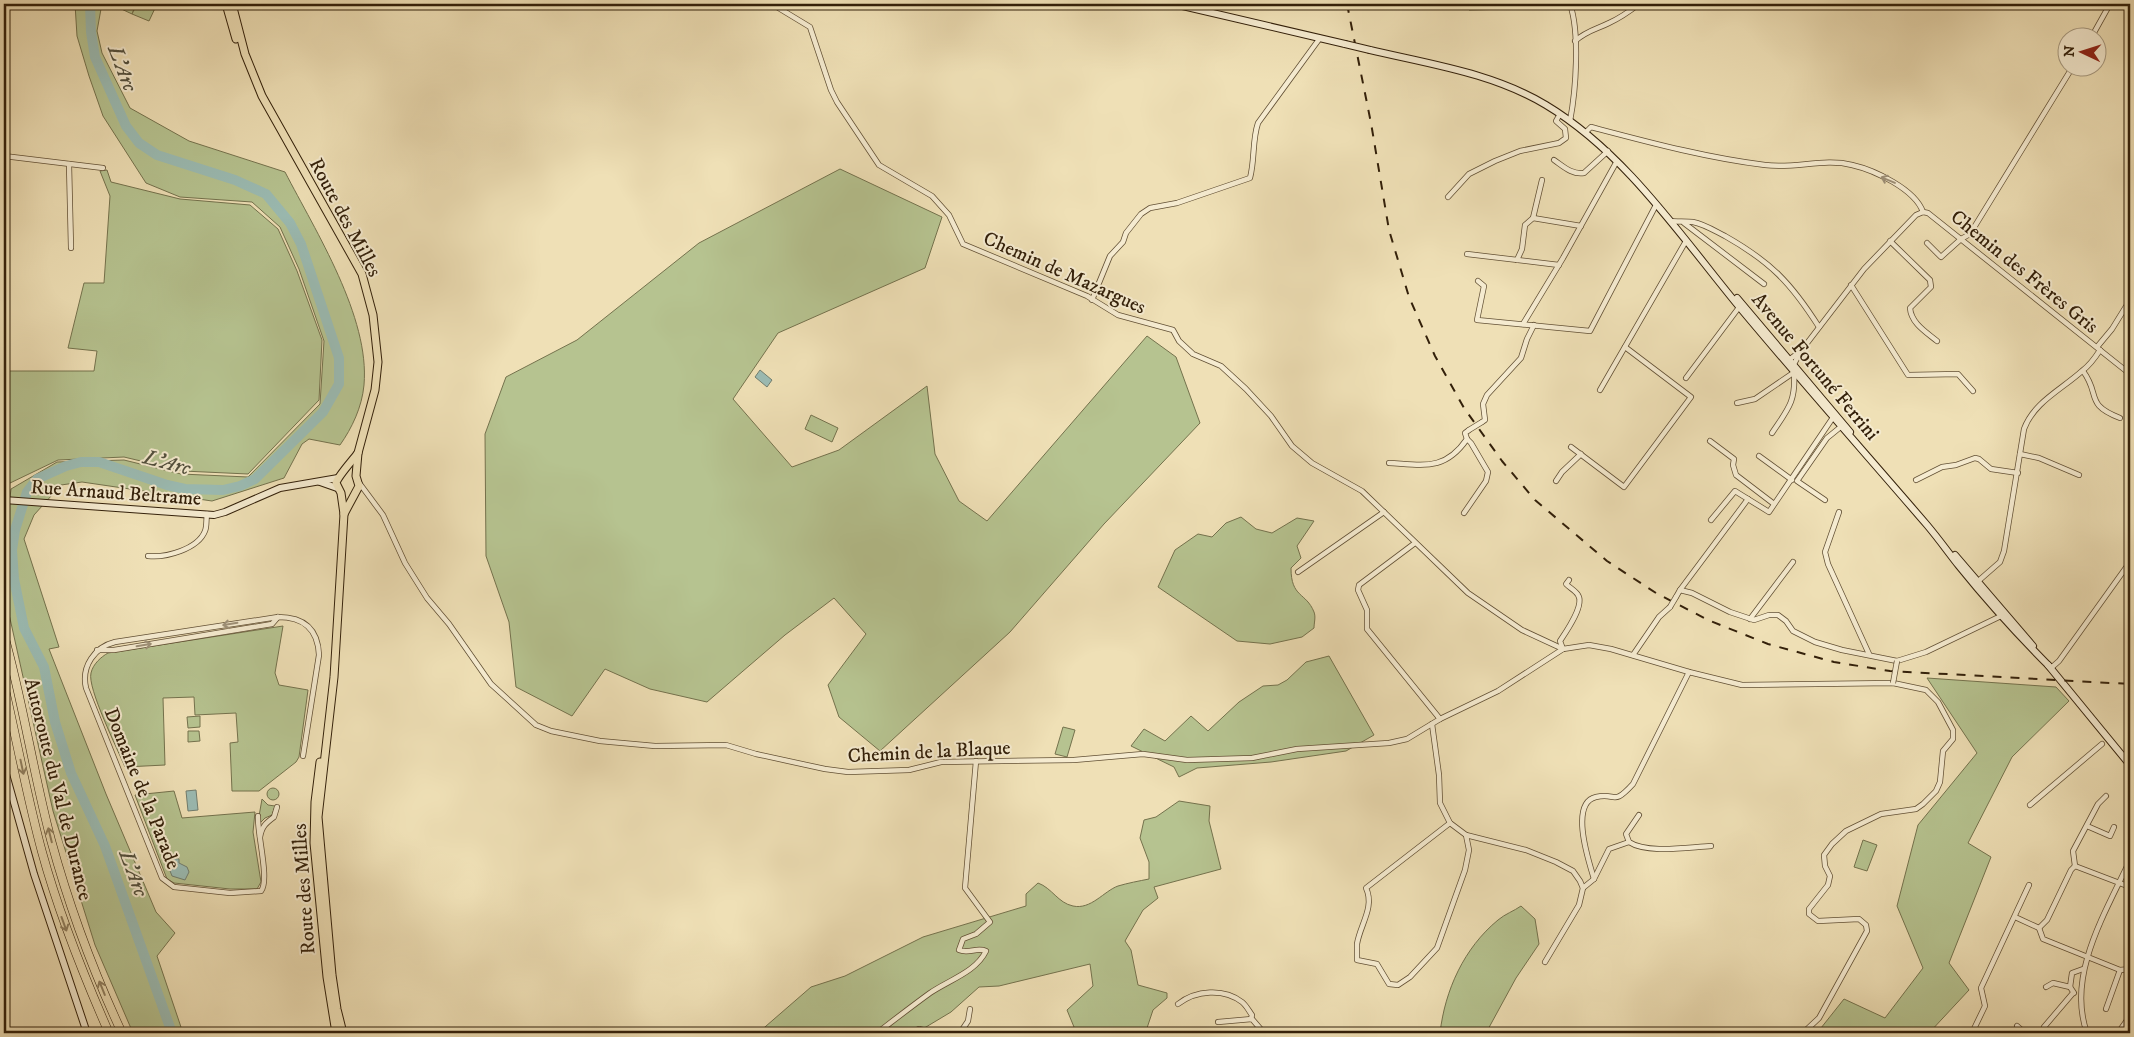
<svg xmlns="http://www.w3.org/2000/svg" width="2134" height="1037" font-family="'IM FELL DW Pica',serif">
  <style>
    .green { fill: #b6c390; stroke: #74724d }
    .water { fill: #9bbcb4; stroke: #717e70 }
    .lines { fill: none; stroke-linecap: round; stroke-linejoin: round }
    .river { stroke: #9bbcb4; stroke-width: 10 }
    .street-casing { stroke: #625035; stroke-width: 6 }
    .secondary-casing { stroke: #33200a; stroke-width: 8 }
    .primary-casing { stroke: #33200a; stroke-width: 9 }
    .highway-casing { stroke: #33200a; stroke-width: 9 }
    .street { stroke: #f5ebd0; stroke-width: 4.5 }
    .secondary { stroke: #f5ebd0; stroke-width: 6 }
    .primary { stroke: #efe0b6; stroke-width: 7 }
    .highway { stroke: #efe0b6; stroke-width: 8 }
    .rail { stroke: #33200a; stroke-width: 2; stroke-dasharray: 9 9; stroke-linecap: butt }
    .street-bridge-casing { stroke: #625035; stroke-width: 6; stroke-linecap: butt }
    .secondary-bridge-casing { stroke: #33200a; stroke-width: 8; stroke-linecap: butt }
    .street-bridge { stroke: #f5ebd0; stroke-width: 4.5 }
    .secondary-bridge { stroke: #f5ebd0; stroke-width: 6 }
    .oneway { stroke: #9e9077 }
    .oneway2 { stroke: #918060 }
    .labels { text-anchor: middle; stroke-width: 4; stroke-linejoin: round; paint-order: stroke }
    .street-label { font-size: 20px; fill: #33200a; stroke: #f5ebd0 }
    .water-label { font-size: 21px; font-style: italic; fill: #524f3d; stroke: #f5ebd0 }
  </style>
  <rect width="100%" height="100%" fill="#efe0b6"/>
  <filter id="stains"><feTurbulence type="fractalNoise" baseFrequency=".004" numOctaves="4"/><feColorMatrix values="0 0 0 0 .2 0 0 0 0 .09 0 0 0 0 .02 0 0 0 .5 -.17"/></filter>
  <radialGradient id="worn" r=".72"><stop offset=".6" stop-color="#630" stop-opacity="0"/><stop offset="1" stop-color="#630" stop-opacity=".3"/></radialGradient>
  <!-- green -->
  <g class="green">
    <path d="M75 4 101 9 97 31 102 53 130 108 189 141 285 172C316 232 370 317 364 385 362 407 352 428 340 445L309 439 302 444 284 478 212 501 82 482 61 485 34 515 24 539 59 647 49 649 106 794 156 912 175 933 157 956 183 1033H133L95 945 53 811 11 623C0 580 6 533 11 489L57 462 124 460 181 474 248 477 320 404 324 341 299 269 280 227 252 202 180 197 146 183 103 116 89 76 77 36Z"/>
    <polygon points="116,4 136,4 132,14 115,6"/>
    <polygon points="137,4 157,4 149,21 132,14"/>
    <polygon points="1465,4 1560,4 1553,8 1469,10"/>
    <polygon points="840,169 942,217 925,268 778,333 733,399 792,467 839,450 927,386 935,454 959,501 987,521 1147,336 1176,357 1200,423 1104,524 1010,632 880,751 839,717 828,685 866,634 834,598 785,635 707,702 650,689 605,669 572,716 516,687 509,622 486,556 485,434 506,377 577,340 699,243"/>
    <polygon points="107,170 111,182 180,199 250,205 278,229 297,271 322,340 319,400 248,474 183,471 124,457 58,460 8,484 4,474 4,371 94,371 97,351 68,348 84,283 104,283 110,196 100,171"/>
    <polygon points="811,415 838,428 832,442 805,429"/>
    <path d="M1241 517 1256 529 1272 533 1297 518 1314 521 1297 546 1301 558 1291 568C1291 598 1306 592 1314 612 1316 617 1314 623 1314 628L1302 637 1270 644 1237 641 1158 587 1175 550 1198 534 1212 537 1226 523Z"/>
    <path d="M283 626 275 673 279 685 308 690 299 757 296 762 259 791H232L230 743 238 742 236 713 195 715 194 697 163 698 165 765 125 767C118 750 87 688 91 673 93 664 101 657 108 653Z"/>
    <polygon points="1329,656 1374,735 1346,751 1271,762 1197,768 1179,777 1174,767 1131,746 1144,729 1165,741 1191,716 1208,731 1239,702 1263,686 1278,685 1287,680 1306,662"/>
    <polygon points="1927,678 2056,687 2069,701 2012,757 1968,843 1991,857 1949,963 1969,990 1929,1033 1817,1033 1844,999 1885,1018 1923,968 1897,906 1918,825 1977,753"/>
    <polygon points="200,716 200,727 188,728 187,717"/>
    <polygon points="1063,727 1075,730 1067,757 1055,754"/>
    <polygon points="188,731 199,731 200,741 188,742"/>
    <circle cx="273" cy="794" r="6"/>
    <polygon points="174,791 182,818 255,812 253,832 261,882 257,889 230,889 174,883 167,879 135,795"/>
    <polygon points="262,799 268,805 275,806 272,815 265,818 260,823 258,822"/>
    <path d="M1179 801 1210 806 1209 821 1221 869 1154 887 1158 898 1143 910 1125 941 1131 950 1138 985 1167 993V998L1153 1010 1147 1028 1141 1033H1072L1074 1027 1067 1010 1093 986 1090 964 999 986 979 987 951 1012 916 1033H758L811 987 845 976 923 937 1026 906V894L1038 883C1052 888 1058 903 1073 906 1091 910 1104 891 1118 886 1128 883 1139 881 1149 879V862L1140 838 1144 820 1156 817Z"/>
    <polygon points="1863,840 1877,845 1867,871 1854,867"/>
    <path d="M1521 906 1535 919 1539 944 1516 978 1486 1033H1440C1445 990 1464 948 1498 920 1505 914 1514 911 1521 906Z"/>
  </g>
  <!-- water -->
  <g class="water">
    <polygon points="760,370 772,380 767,387 755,377"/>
    <polygon points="196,790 198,810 188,811 186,791"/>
    <polygon points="165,858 179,859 179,863 187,867 189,872 185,880 172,876"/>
  </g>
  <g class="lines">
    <!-- river -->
    <polyline class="river" points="90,4 91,32 95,57 126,126 139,143 157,155 235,180 266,194 290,223 301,244 339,358 339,384 323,412 255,479 240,486 223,490 185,489 167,485 99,462 81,462 66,466 37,479 27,492 15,530 12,550 14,579 24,628 44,667 55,722 71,773 105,846 172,1033"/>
    <!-- street casing -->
    <g class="street-casing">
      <g id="street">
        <polyline points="772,4 810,27 831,90 837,102 879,165 932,196 949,215 963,244 1087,296 1118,315 1173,330 1179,341 1193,354 1221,366 1246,389 1271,416 1292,446 1312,463 1362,491 1468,593 1522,630 1563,649"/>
        <polyline points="2091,38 2110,4"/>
        <path d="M1575 41C1588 30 1595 30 1609 23 1620 18 1630 11 1639 4"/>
        <path d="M1570 121C1576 90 1580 33 1570 4"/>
        <path d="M1586 132 1591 127C1648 142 1707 158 1765 165 1795 169 1824 158 1852 165 1874 170 1915 189 1923 212"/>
        <polyline points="4,156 103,168"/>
        <path d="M1554 160C1563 166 1572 175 1584 173L1608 151"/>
        <polyline points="69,164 71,248"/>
        <polyline points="1448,197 1469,174 1495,161 1520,151 1559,143 1566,138 1565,129 1556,121 1560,114"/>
        <polyline points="1923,212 1928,213 2130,374"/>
        <polyline points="1533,218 1581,226"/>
        <path d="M1670 221C1677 222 1686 221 1693 222 1704 224 1715 231 1725 236 1771 262 1791 283 1819 327"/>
        <polyline points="1684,223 1764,284"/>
        <path d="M1890 241 1930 280 1931 287 1910 308C1911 323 1926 332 1937 341"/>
        <polyline points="1927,243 1941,257 1961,239 1970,234 2072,68"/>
        <polyline points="1467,254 1559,265"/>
        <polyline points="1517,260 1522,249 1525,225 1533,218 1542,180"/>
        <polyline points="1478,281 1484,286 1477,320 1590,331 1656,205"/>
        <polyline points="1851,285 1908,375 1958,374 1973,391"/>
        <path d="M1092 300 1110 256 1123 242 1126 233 1141 214 1150 208 1177 203 1250 178C1255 159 1252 141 1258 123L1320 38"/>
        <polyline points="1523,324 1563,258 1617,161"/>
        <polyline points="2097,347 2112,329 2130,300"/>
        <polyline points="1801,351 1790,359 1789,365 1794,364 1801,351 1864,269 1916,215 1923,212"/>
        <path d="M2083 371C2101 395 2084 404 2120 418"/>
        <polyline points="1686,378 1740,306"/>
        <polyline points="1600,390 1686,241"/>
        <polyline points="1737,403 1755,399 1796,371"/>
        <polyline points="1482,422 1485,420 1483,404 1487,395 1521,358 1527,339 1534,325"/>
        <path d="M1772 433C1788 409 1796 402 1794 372"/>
        <polyline points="1710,441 1734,459 1733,465 1736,475 1774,504"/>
        <polyline points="1571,447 1624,487 1691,397 1625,347"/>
        <polyline points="2020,454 2039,458 2079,475"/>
        <polyline points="1759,456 1792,480"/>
        <path d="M1389 463C1424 465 1445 471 1467 439L1465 433 1469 430"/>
        <polyline points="1916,480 1942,467 1956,465 1975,458 1979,459 1991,469 2018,473"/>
        <polyline points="1556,481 1562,472 1581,454"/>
        <polyline points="360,484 383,515 405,563 427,598 449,624 491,684 536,725 551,731 600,741 655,746 726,745 756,754 825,769 848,772 909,770 941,762 1074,760 1143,754 1187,760 1252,758 1297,749 1389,743 1407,739 1440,719 1498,691 1563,649 1589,645 1611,649 1689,672 1742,685 1893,683 1926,690 1938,702 1953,730 1953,739 1943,751 1940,782 1936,791 1923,804 1916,809 1881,814 1846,831 1832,844 1824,855 1825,866 1830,876 1828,885 1809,909 1809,914 1818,921 1859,919 1866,925 1867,931 1819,1018 1803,1033"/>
        <polyline points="1825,500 1797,481 1827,438 1843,425"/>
        <polyline points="1839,512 1825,552 1828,564 1869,654"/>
        <polyline points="1464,513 1486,481 1488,472 1471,443 1467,439"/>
        <polyline points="1711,520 1735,491 1769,512 1834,416"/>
        <polyline points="1415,543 1359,585 1358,590 1367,610 1367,629 1440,719"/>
        <path d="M148 556C166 558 198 549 205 531 207 526 206 520 207 514"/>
        <polyline points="1298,572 1384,512"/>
        <path d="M1976 583 2000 562 2004 551 2024 429C2034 402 2061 390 2082 371 2090 365 2095 358 2100 350"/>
        <polyline points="1680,590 1748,499"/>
        <polyline points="1676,597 1680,590 1692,593 1730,612 1754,620 1769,615 1778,615 1786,621 1793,631 1815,642 1842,650 1897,661 1926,652 2003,615"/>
        <polyline points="1750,619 1793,562"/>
        <path d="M1563 649 1560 641C1566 632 1585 605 1578 595 1576 591 1570 588 1566 584L1569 580"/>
        <polyline points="97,650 114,650 272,624 278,617"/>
        <polyline points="1633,655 1659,617 1670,607"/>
        <polyline points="2051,668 2059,661 2130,562"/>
        <polyline points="1432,724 1439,775 1440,803 1450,823 1466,835 1526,850 1556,862 1573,871 1580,881 1583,888 1579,905 1545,962"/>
        <polyline points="2030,805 2102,744"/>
        <path d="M1639 815 1626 834 1629 842C1647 854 1689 847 1711 846"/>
        <path d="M258 816C257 834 270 880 261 891L230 893 174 887 162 878 86 688C81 666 95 647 115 642L278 617C303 617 318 628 319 655L303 756"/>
        <path d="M1450 823 1366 888C1375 907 1360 925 1357 944 1357 949 1357 955 1357 960L1377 964 1389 984 1398 985 1410 977 1437 948 1465 870 1469 850 1466 835"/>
        <polyline points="2087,826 2110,836 2114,827"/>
        <path d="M260 837C262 826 266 823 274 817L277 807"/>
        <polyline points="2075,866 2073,851 2098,804 2106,796"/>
        <path d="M1594 879C1589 862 1569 803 1596 797 1617 792 1612 807 1633 784L1689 672"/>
        <polyline points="1583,888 1594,879 1609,849 1629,842"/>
        <polyline points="2015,917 2039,928"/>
        <polyline points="2039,928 2047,920 2071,870 2075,866 2130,887"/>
        <polyline points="2039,928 2043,939 2120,970 2130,969"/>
        <polyline points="2046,987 2053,983 2070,987 2074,993"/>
        <polyline points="2070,987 2072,973 2083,969"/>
        <path d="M1178 1004C1196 990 1224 988 1242 1002 1246 1005 1249 1011 1252 1015L1251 1019"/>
        <polyline points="2106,1009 2120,970"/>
        <polyline points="1218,1022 1252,1019 1264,1033"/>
        <polyline points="2017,1026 2025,1033"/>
        <polyline points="2044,1027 2073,993"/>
        <path d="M877 1033C894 1020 912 1006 930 993 949 980 976 972 986 951 977 947 969 954 959 950L963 939 976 934 990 922 965 888 976 761"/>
        <polyline points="911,1033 919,1029 934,1033"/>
        <polyline points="960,1033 968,1021 970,1009"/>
        <polyline points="1972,1033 1985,1006 1981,988 2029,885"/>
        <path d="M2087 1033C2066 975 2106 912 2130 860"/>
        <polyline points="2118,1033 2130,1016"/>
      </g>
    </g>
    <!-- secondary casing -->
    <g class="secondary-casing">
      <g id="secondary">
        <polyline points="1174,4 1345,44"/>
        <path d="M1370 50C1429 64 1493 73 1546 105 1626 153 1682 238 1741 309 1802 382 1865 453 1927 525 1938 538 1948 552 1959 566 1988 602 2019 636 2051 668"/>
        <polyline points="1737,298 1850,432"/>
        <polyline points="320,482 337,488"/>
        <polyline points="4,500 214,515 225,512 280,488 338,478"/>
        <polyline points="1955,555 2033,646"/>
        <polyline points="2048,665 2130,765"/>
        <polyline points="4,767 34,874 87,1033"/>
      </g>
    </g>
    <!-- primary casing -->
    <g class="primary-casing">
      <g id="primary">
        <polyline points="226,4 236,39"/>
        <polyline points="232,4 245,54 262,96 362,274 373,315 378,362 375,390 358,453 356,476 359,486 344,514"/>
        <polyline points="320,762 315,802 314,843 327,977 336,1033"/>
        <path d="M343 1033 337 1009 332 975 318 817 334 677 344 514 341 493 336 483C338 476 352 461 358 453"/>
      </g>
    </g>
    <!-- highway casing -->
    <g class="highway-casing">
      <g id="highway">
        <path d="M4 635C23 702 33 772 51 840 69 906 93 971 122 1033"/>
        <path d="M4 685C17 741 27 797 42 852 59 914 83 974 109 1033"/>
      </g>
    </g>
    <!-- street -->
    <use href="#street" class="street"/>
    <!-- secondary -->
    <use href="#secondary" class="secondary"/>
    <!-- primary -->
    <use href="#primary" class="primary"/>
    <!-- highway -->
    <use href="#highway" class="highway"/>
    <!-- rail -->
    <polyline class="rail" points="1347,4 1371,123 1389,230 1409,297 1435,356 1464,408 1502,461 1535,500 1607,561 1656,593 1708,620 1768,644 1834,662 1890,671 2130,684"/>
    <!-- street-bridge casing -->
    <g class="street-bridge-casing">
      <g id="street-bridge">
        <polyline points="1469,430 1482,422"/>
        <polyline points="1670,607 1676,597"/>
        <polyline points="1893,683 1897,661"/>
      </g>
    </g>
    <!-- secondary-bridge casing -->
    <g class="secondary-bridge-casing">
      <polyline id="secondary-bridge" points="1345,44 1370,50"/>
    </g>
    <!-- street-bridge -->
    <use href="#street-bridge" class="street-bridge"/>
    <!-- secondary-bridge -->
    <use href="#secondary-bridge" class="secondary-bridge"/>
  </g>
  <!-- one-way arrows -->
  <defs><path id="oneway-shaft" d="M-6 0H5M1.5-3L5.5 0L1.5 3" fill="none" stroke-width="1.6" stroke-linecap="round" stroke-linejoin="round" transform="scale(1.25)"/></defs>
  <g class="oneway">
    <use href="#oneway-shaft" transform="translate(1888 180) rotate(-157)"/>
    <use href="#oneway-shaft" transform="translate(230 624) rotate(171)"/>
    <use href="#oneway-shaft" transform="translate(144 645) rotate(-9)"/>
  </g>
  <g class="oneway2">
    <use href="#oneway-shaft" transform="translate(22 767) rotate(78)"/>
    <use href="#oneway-shaft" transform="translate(50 835) rotate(-104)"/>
    <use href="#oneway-shaft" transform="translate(64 924) rotate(70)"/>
    <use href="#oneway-shaft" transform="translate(102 988) rotate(-112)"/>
  </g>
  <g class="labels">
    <!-- street labels -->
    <g class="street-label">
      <text transform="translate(346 217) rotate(62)" y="7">Route des Milles</text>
      <text transform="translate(2025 271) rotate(39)" y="7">Chemin des Frères Gris</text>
      <text transform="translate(1065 272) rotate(24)" y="7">Chemin de Mazargues</text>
      <text transform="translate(1816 366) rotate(50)" y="7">Avenue Fortuné Ferrini</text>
      <text transform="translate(116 492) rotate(4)" y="7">Rue Arnaud Beltrame</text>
      <text transform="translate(929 751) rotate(-3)" y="7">Chemin de la Blaque</text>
      <text transform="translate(143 788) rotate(68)" y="7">Domaine de la Parade</text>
      <text transform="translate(59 789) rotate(76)" y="7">Autoroute du Val de Durance</text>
      <text transform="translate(303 889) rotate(-94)" y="7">Route des Milles</text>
    </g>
    <!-- water labels -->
    <g class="water-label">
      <text transform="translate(123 68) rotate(69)" y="7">L'Arc</text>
      <text transform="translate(167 462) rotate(15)" y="7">L'Arc</text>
      <text transform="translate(134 873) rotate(70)" y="7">L'Arc</text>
    </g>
  </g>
  <!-- margin -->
  <rect width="2134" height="1037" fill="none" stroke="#efe0b6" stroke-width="20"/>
  <rect x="5" y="5" width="2124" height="1027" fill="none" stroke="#33200a" stroke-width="2.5"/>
  <rect x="10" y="10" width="2114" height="1017" fill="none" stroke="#33200a"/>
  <!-- north arrow -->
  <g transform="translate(2082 52) rotate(274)"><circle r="24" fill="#f5ebd0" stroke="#a79a81"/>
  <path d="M0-4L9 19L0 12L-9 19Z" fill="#8f2418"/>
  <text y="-8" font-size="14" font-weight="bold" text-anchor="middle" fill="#33200a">N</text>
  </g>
  <rect width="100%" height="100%" filter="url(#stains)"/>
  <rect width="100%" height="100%" fill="url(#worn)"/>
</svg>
